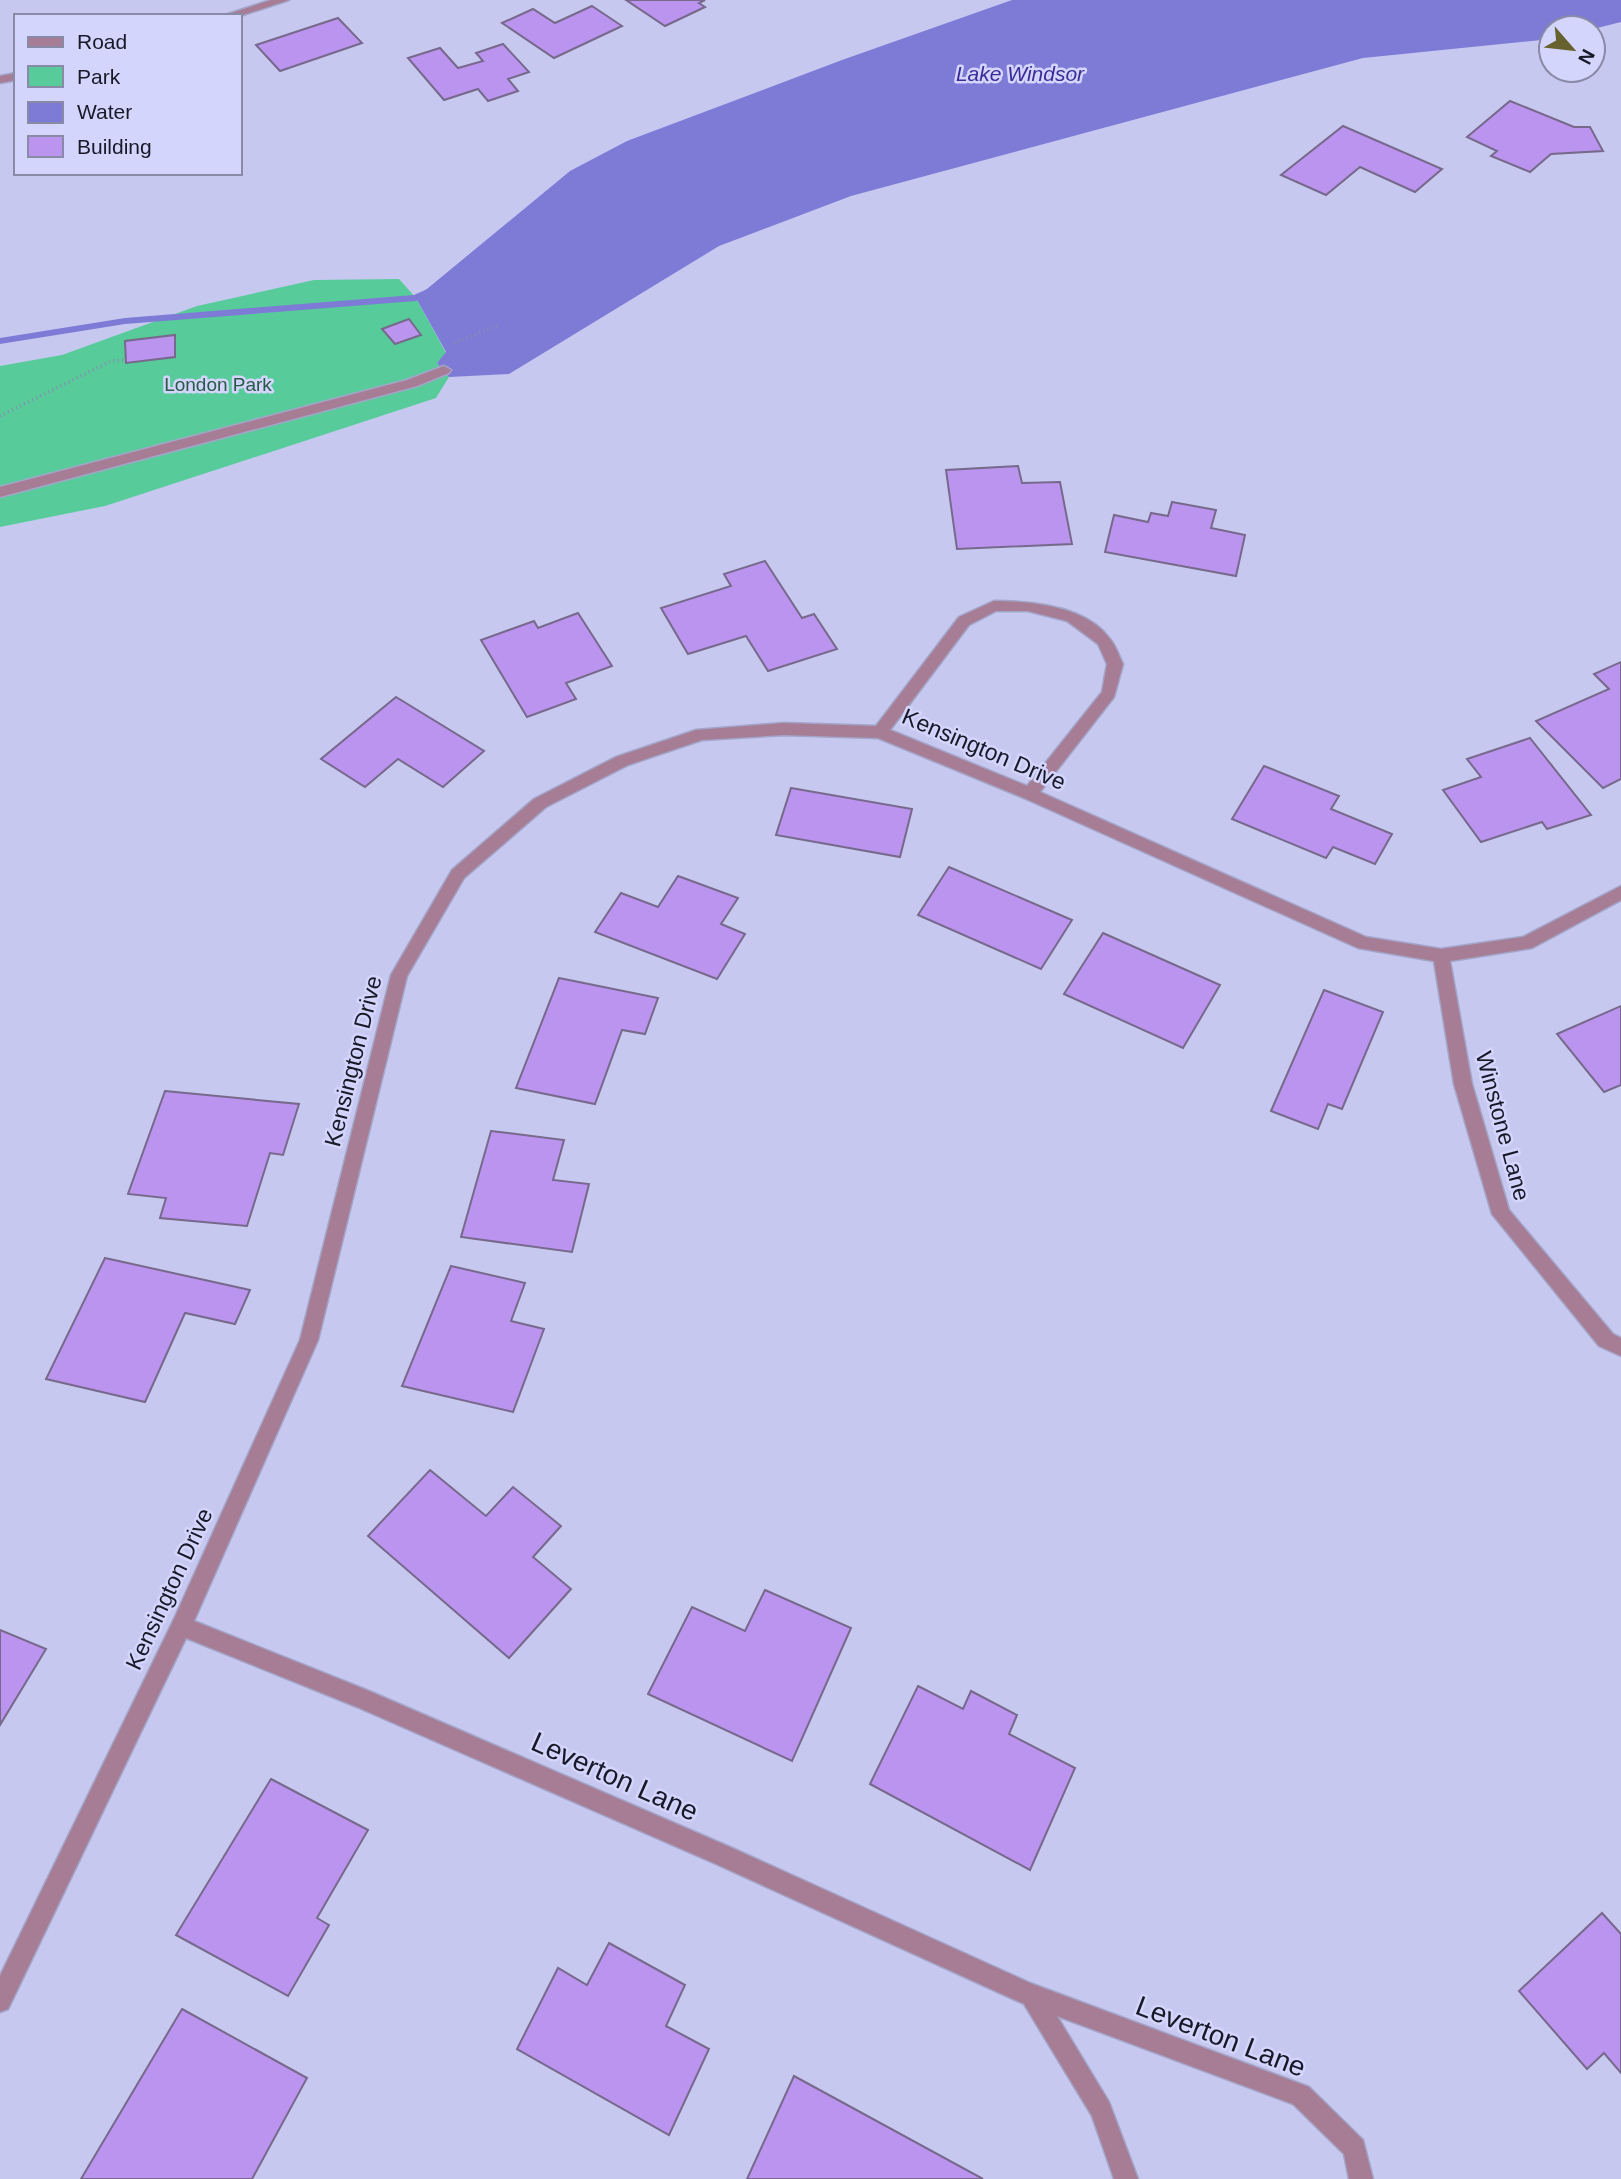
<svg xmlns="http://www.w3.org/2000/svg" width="1621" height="2179" font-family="Helvetica,sans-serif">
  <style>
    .green { fill: #57cc9a }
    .water { fill: #7d7bd6 }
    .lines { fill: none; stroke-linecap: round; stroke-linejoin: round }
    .stream { fill: #7d7bd6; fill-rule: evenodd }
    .building { fill: #bb94f0; stroke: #77698b; stroke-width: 2 }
    .lane-casing { stroke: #a3a5c8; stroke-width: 3 }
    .street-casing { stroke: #a3a5c8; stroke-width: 3 }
    .path { stroke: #8a8cab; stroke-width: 3.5; stroke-dasharray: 1 3.5; stroke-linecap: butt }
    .lane { fill: #a77d96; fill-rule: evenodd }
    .street { fill: #a77d96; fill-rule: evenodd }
    .labels { text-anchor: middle; stroke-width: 5; stroke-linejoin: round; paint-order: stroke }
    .far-park-label { font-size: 19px; fill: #285a44; stroke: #d3d5fd }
    .far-water-label { font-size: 21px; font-style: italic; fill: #3c2b96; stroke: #d3d5fd }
    .street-label { font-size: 23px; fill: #181927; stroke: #d3d5fd }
    .near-street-label { font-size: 28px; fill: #181927; stroke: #d3d5fd }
  </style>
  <rect width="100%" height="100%" fill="#c6c8f0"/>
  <!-- green -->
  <polygon class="green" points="399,279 416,298 446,353 437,363 449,377 436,398 105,506 0,527 0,366 62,355 197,306 314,280"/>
  <!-- water -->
  <polygon class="water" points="1012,0 1621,0 1621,22 1593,29 1551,28 1551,39 1363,58 851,196 719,246 509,374 449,377 437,363 446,352 416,298 570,171 627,141 842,60"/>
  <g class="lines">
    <!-- stream -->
    <polygon class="stream" points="432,287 436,288 436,292 416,301 125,324 0,344 0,338 125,318 414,295"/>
  </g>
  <!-- building -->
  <g class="building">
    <polygon points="626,0 705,0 699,3 705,7 665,26"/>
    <polygon points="592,6 622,26 554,58 502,23 533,9 555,23"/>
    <polygon points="338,18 362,43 280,71 256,45"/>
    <polygon points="503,44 529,72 508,79 518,91 488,101 478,89 444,100 408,58 440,48 458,68 483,61 476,53"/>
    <polygon points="1510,101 1574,127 1590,127 1603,151 1551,154 1530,172 1491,156 1497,151 1467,137"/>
    <polygon points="1343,126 1442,169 1415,192 1360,167 1326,195 1281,175"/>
    <polygon points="409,319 421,335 395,344 382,329"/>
    <polygon points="175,335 175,357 126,363 125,341"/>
    <polygon points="1018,466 1022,483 1060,482 1072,544 957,549 946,470"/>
    <polygon points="1172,502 1216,510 1211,528 1245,535 1236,576 1105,552 1114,515 1148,522 1151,513 1168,516"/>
    <polygon points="765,561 802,618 814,614 837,649 768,671 746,636 688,654 661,608 731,586 724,574"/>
    <polygon points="578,613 612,666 566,683 576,699 527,717 481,640 534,621 538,628"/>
    <polygon points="1621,662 1621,779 1603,788 1536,721 1609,689 1594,674"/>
    <polygon points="396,697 484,751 443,787 398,759 365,787 321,759"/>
    <polygon points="1530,738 1591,815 1547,829 1542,822 1481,842 1443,790 1481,777 1467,759"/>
    <polygon points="1264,766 1339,796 1331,809 1392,834 1375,864 1333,847 1326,858 1232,819"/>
    <polygon points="791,788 912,809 900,857 776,835"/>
    <polygon points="949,867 1072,920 1041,969 918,915"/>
    <polygon points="678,876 738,898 721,924 745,934 717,979 595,932 621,893 658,907"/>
    <polygon points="1103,933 1220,985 1183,1048 1064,994"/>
    <polygon points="559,978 658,998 645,1034 622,1030 595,1104 516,1088"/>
    <polygon points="1324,990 1383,1012 1342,1109 1328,1104 1318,1129 1271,1111"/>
    <polygon points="1621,1006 1621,1085 1604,1092 1557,1034"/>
    <polygon points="165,1091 299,1104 283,1155 270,1153 247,1226 160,1218 166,1198 128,1194"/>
    <polygon points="491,1131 564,1140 553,1180 589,1184 572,1252 461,1237"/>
    <polygon points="105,1258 250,1290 235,1324 185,1313 145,1402 46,1379"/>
    <polygon points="451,1266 525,1283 511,1321 544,1329 513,1412 402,1386"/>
    <polygon points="430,1470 486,1516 513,1487 561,1526 533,1557 571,1589 509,1658 368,1536"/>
    <polygon points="765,1590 851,1628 792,1761 648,1694 692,1607 745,1631"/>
    <polygon points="0,1630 46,1649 0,1725"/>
    <polygon points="918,1686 963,1709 971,1691 1017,1715 1009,1734 1075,1768 1030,1870 870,1784"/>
    <polygon points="271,1779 368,1830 317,1918 329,1925 288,1996 176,1935"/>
    <polygon points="1602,1913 1621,1934 1621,2073 1604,2053 1587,2069 1519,1991"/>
    <polygon points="609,1943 685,1985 666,2026 709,2049 669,2135 517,2049 558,1968 587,1985"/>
    <polygon points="182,2009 307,2078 252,2179 81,2179"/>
    <polygon points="794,2076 983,2179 747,2179"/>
  </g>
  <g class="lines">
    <!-- lane casing -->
    <g class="lane-casing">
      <polygon id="lane" points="444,366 451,370 449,373 417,386 0,497 0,487 407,380"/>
    </g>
    <!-- street casing -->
    <g class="street-casing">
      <g id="street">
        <polygon points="271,0 289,0 240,16 222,16"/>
        <polygon points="16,73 16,80 0,83 0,76"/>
        <path d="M994 601C1031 601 1087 606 1110 639 1116 646 1119 656 1123 664L1114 697 1040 792 1366 937 1441 949 1523 937 1621 886V900L1532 948 1450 961 1472 1084 1509 1210 1613 1334 1621 1338V1356L1599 1346 1492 1214 1454 1084 1434 961 1358 948 1024 798 878 738 784 735 702 740 628 765 546 807 464 878 407 976 318 1340 194 1621 369 1691 732 1848 1030 1983 1309 2087 1363 2140 1373 2179H1349L1344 2154 1293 2104 1057 2016 1109 2102 1138 2179H1114L1092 2116 1024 2004 716 1864 357 1707 186 1638 8 2009 0 2012V1976L174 1619 300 1340 391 975 452 870 534 799 616 757 696 730 784 723 876 726 959 617ZM996 611H1028L1067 621 1098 644 1107 664 1102 692 1027 786 890 730 969 625Z"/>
      </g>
    </g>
    <!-- path -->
    <g class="path">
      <polyline points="454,343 499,325"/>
      <polyline points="0,416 111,361 126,360"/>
    </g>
    <!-- lane -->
    <use href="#lane" class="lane"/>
    <!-- street -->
    <use href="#street" class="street"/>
  </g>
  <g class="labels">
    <!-- far-park labels -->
    <g class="far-park-label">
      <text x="218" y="391">London Park</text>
    </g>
    <!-- far-water labels -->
    <g class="far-water-label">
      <text x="1020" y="81">Lake Windsor</text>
    </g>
    <!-- street labels -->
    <g class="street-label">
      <text transform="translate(984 749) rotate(23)" y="8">Kensington Drive</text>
      <text transform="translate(353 1061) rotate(-76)" y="8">Kensington Drive</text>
      <text transform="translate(1503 1126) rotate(75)" y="8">Winstone Lane</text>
      <text transform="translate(169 1589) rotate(-65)" y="8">Kensington Drive</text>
    </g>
    <!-- near-street labels -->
    <g class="near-street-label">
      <text transform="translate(615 1776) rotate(24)" y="10">Leverton Lane</text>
      <text transform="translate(1221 2036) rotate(21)" y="10">Leverton Lane</text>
    </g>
  </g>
  <!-- legend -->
  <rect x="14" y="14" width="228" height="161" fill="#d3d5fd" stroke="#888aa7" stroke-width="2"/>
  <rect x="28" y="37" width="35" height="10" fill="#a77d96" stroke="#888aa7" stroke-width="2"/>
  <text x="77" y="49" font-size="21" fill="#181927">Road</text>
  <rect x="28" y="66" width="35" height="21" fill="#57cc9a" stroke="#888aa7" stroke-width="2"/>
  <text x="77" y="84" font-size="21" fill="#181927">Park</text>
  <rect x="28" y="102" width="35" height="21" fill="#7d7bd6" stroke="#888aa7" stroke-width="2"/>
  <text x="77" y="119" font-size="21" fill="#181927">Water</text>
  <rect x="28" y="136" width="35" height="21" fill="#bb94f0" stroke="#888aa7" stroke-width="2"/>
  <text x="77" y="154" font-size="21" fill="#181927">Building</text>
  <!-- north arrow -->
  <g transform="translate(1572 49) rotate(118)"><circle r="33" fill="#d3d5fd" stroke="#888aa7" stroke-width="2"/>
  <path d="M0-5L12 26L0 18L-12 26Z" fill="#67612d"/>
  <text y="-10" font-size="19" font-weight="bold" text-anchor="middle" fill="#181927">N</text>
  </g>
</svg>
